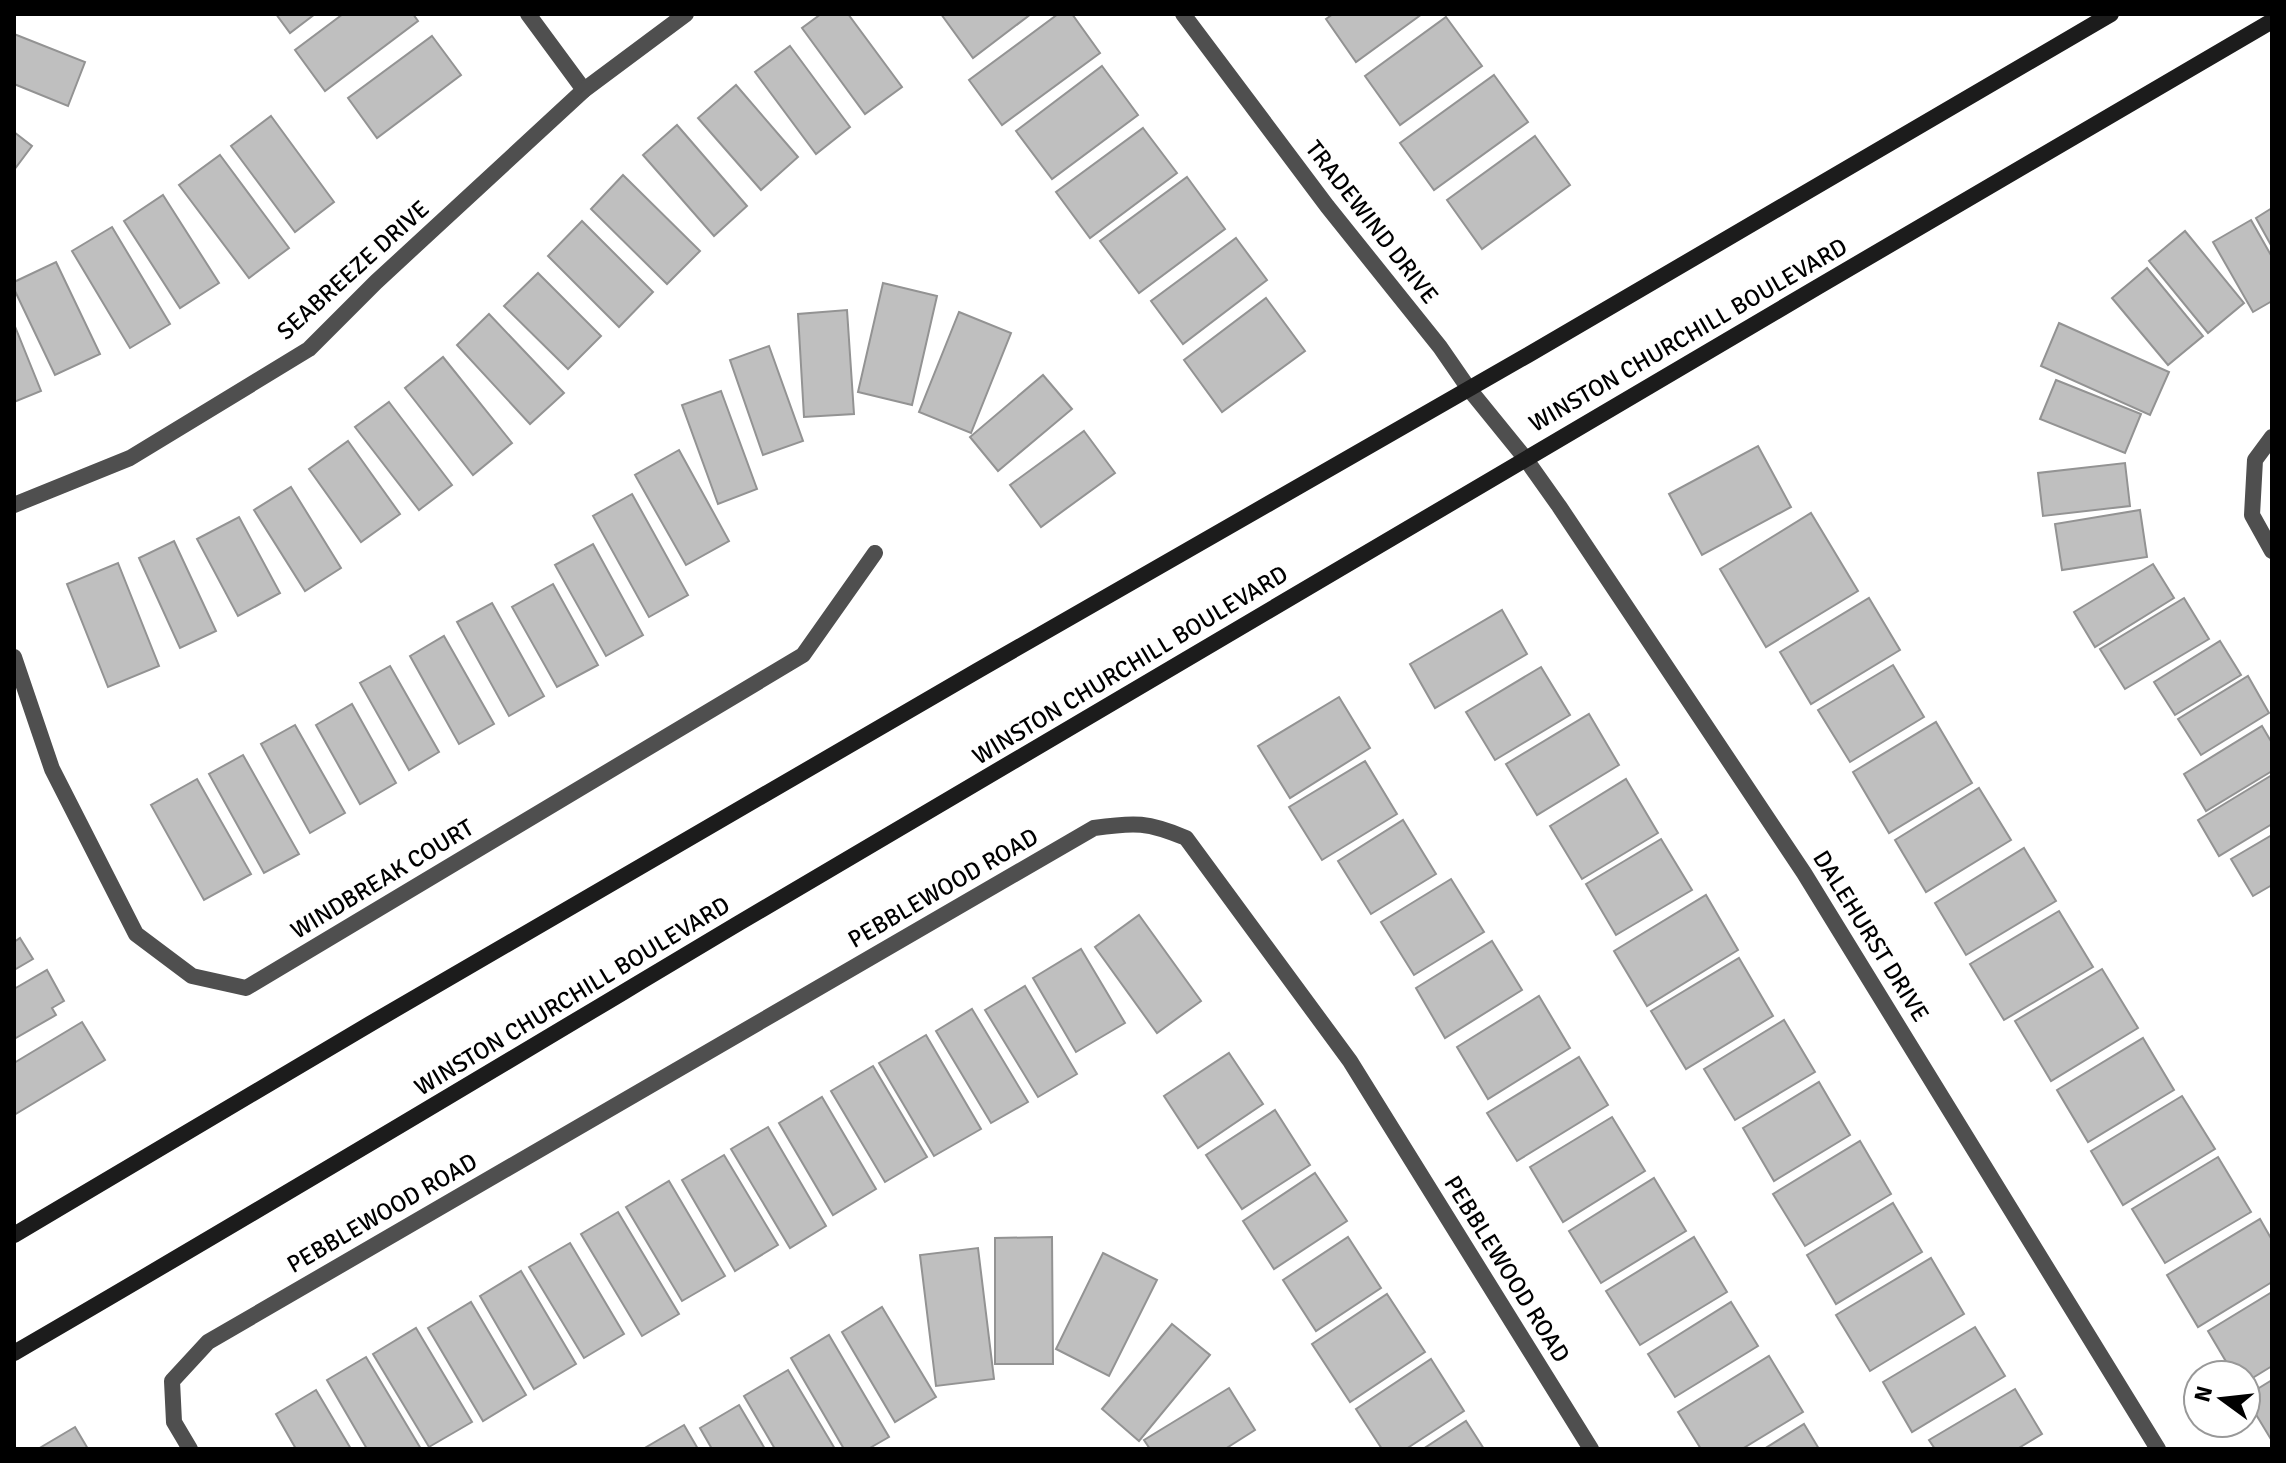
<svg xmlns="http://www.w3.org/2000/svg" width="2286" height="1463" font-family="Signika,sans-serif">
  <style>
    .building { fill: #bfbfbf; stroke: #939393; stroke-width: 2 }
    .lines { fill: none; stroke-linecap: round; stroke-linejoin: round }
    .street { stroke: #4f4f4f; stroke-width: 16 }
    .secondary { stroke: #1c1c1c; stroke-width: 16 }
    .labels { text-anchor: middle; stroke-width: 7; stroke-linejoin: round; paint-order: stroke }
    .street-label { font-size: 24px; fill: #000; stroke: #fff }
  </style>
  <rect width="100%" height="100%" fill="#fff"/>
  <!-- building -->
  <g class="building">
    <polygon points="276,14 315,14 290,33"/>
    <polygon points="343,14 413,14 418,21 325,91 295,50"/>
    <polygon points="821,14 848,14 902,87 865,114 802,28"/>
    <polygon points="941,14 1031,14 973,58"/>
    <polygon points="1058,14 1072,14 1100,53 1002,125 969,80"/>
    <polygon points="1333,14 1422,14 1356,62 1326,19"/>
    <polygon points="1446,17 1482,66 1400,125 1365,76"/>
    <polygon points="14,34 85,62 68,106 14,84"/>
    <polygon points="432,36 461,75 377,138 348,98"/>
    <polygon points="790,46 850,127 816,154 755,72"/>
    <polygon points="1102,66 1138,115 1052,179 1016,131"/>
    <polygon points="1494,75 1528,122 1434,190 1400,143"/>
    <polygon points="736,85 798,157 761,190 698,118"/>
    <polygon points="271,116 334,202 295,232 231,146"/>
    <polygon points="677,125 747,206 714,236 643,155"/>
    <polygon points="1143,128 1177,173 1090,238 1056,192"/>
    <polygon points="14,132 32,146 14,170"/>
    <polygon points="1535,136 1570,185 1482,249 1447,200"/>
    <polygon points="220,155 289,248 249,278 179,185"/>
    <polygon points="623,175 700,251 667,284 591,209"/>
    <polygon points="1187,177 1225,229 1139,293 1100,241"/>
    <polygon points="163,195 219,283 180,308 124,221"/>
    <polygon points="2272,208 2272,247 2256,218"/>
    <polygon points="2251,220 2272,257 2272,301 2253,312 2213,242"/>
    <polygon points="582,221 653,292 619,327 548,256"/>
    <polygon points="112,227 170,324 130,348 72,251"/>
    <polygon points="2185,231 2244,303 2208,333 2149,261"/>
    <polygon points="1236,238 1267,280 1183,344 1151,301"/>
    <polygon points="56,262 100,354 55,375 14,289 14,282"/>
    <polygon points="2147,268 2203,336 2168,365 2112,298"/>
    <polygon points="538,273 601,336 568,369 504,306"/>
    <polygon points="883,283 937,296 912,405 858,392"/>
    <polygon points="1266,298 1305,351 1222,412 1184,360"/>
    <polygon points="847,310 854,414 804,417 798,314"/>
    <polygon points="959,312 1011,333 971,433 919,412"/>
    <polygon points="489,314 564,393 530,424 457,345"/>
    <polygon points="2059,323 2169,372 2150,415 2041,366"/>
    <polygon points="14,324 41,391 14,402"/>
    <polygon points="769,346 803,441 763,455 730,360"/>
    <polygon points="443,357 512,443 473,475 405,388"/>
    <polygon points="1043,375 1072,409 998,471 970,437"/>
    <polygon points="2056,380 2141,414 2125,453 2040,419"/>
    <polygon points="721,391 757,489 718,504 682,405"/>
    <polygon points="389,402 452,485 419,510 355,427"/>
    <polygon points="1084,431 1115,473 1041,527 1010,485"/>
    <polygon points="348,441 400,514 361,542 309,469"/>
    <polygon points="1758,446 1791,507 1702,555 1669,494"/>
    <polygon points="679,450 729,541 686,565 635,475"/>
    <polygon points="2125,463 2130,506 2043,516 2038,473"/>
    <polygon points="291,487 341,568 305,591 254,510"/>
    <polygon points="632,494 688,595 649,617 593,516"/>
    <polygon points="2140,510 2147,557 2062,570 2055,524"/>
    <polygon points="1811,513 1858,591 1766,647 1720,569"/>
    <polygon points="239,517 280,593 238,616 197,539"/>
    <polygon points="174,541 216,631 180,648 139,558"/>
    <polygon points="593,544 643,635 606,656 555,565"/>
    <polygon points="118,563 159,666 108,687 67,584"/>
    <polygon points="2153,564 2174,598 2095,647 2074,612"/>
    <polygon points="553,584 598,665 557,687 512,607"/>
    <polygon points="1869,598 1900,650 1811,704 1780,652"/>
    <polygon points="2184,598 2209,639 2125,689 2100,649"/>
    <polygon points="492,603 544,696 509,716 457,622"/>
    <polygon points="1502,610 1527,654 1435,708 1410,664"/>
    <polygon points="444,636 494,724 459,744 410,656"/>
    <polygon points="2220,641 2241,675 2175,715 2154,682"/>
    <polygon points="1893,665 1924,717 1850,762 1818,710"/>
    <polygon points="390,666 439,752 409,770 360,683"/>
    <polygon points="1541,667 1570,715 1495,760 1466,712"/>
    <polygon points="2248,676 2269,713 2201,755 2178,719"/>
    <polygon points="1339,697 1370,748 1290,798 1258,746"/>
    <polygon points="352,704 396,783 360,804 316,725"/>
    <polygon points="1589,714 1619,765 1537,815 1506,764"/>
    <polygon points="1936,722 1972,783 1889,833 1853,772"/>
    <polygon points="295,725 345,813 310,833 261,744"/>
    <polygon points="2262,726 2272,743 2272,771 2206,811 2184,774"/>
    <polygon points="243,755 299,854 264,873 209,774"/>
    <polygon points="1365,761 1397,814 1322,860 1289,807"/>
    <polygon points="2272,775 2272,824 2219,856 2198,820"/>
    <polygon points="197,779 251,874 204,900 151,805"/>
    <polygon points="1626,779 1658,833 1582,879 1550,826"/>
    <polygon points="1979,788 2011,840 1926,892 1895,840"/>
    <polygon points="1403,820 1436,874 1371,914 1338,861"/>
    <polygon points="2272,835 2272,885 2253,896 2231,859"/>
    <polygon points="1661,839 1692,890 1616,935 1586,884"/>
    <polygon points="2024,848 2056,901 1966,955 1935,903"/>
    <polygon points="1451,879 1484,932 1414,975 1381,922"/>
    <polygon points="1706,895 1738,950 1647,1006 1614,951"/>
    <polygon points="2059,911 2093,967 2004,1020 1970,964"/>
    <polygon points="1139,915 1201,1001 1157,1033 1095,947"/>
    <polygon points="20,938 33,959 14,970 14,942"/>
    <polygon points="1492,941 1522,990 1445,1038 1416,988"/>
    <polygon points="1081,949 1125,1023 1076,1052 1033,978"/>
    <polygon points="1739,958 1773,1016 1686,1069 1651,1011"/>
    <polygon points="2102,969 2138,1028 2051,1081 2015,1021"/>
    <polygon points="47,970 64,1001 52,1008 56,1015 14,1039 14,989"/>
    <polygon points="1025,986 1077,1074 1038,1097 985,1010"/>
    <polygon points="1539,996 1570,1048 1488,1099 1457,1047"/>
    <polygon points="972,1009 1028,1102 991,1123 936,1031"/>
    <polygon points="1784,1020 1815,1072 1735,1120 1704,1069"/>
    <polygon points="82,1022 105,1060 14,1115 14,1063"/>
    <polygon points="926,1035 981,1129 934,1156 879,1063"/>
    <polygon points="2143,1038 2174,1090 2088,1142 2057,1090"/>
    <polygon points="1229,1053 1263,1104 1198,1148 1164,1096"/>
    <polygon points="1579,1057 1608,1105 1517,1161 1487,1113"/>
    <polygon points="873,1066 927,1157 885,1182 831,1091"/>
    <polygon points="1819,1082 1850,1135 1774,1181 1743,1128"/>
    <polygon points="2182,1096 2215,1149 2123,1205 2091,1151"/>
    <polygon points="822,1097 876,1189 833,1215 779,1123"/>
    <polygon points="1275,1110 1310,1165 1242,1209 1206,1155"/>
    <polygon points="1612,1117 1645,1171 1563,1222 1530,1167"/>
    <polygon points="768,1127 826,1226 790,1248 731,1149"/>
    <polygon points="1860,1141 1891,1194 1805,1246 1773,1194"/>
    <polygon points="724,1155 778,1245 735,1271 682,1180"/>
    <polygon points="2218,1157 2251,1212 2165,1263 2132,1209"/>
    <polygon points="1315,1173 1347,1221 1274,1269 1243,1221"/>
    <polygon points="1654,1178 1686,1231 1601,1283 1569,1231"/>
    <polygon points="669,1181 725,1276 682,1301 626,1207"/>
    <polygon points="1893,1203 1922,1252 1836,1304 1807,1255"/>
    <polygon points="618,1212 679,1314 642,1336 581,1234"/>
    <polygon points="2260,1219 2272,1240 2272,1282 2198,1327 2167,1275"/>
    <polygon points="1052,1237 1053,1364 995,1364 995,1238"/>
    <polygon points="1348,1237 1381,1288 1316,1331 1283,1280"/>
    <polygon points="1694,1237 1727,1292 1640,1345 1606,1291"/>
    <polygon points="570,1243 624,1334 584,1358 529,1267"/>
    <polygon points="978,1248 994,1379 936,1386 920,1255"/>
    <polygon points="1103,1253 1157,1280 1109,1376 1056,1349"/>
    <polygon points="1931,1258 1964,1314 1870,1371 1836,1315"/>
    <polygon points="521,1271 576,1364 534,1389 480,1296"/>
    <polygon points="2272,1292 2272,1366 2246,1382 2246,1375 2234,1375 2208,1331"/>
    <polygon points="1387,1294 1425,1352 1350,1402 1312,1344"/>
    <polygon points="471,1302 526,1395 483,1421 428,1328"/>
    <polygon points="1731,1302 1758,1346 1675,1397 1648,1354"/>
    <polygon points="882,1307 936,1397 895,1422 842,1332"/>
    <polygon points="1172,1324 1210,1355 1139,1441 1102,1409"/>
    <polygon points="1975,1327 2005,1376 1912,1432 1883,1382"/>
    <polygon points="416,1328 472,1422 429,1447 373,1354"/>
    <polygon points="829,1335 889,1437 868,1449 844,1449 791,1358"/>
    <polygon points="1769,1356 1803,1412 1742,1449 1701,1449 1678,1412"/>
    <polygon points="366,1357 421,1449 367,1449 327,1380"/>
    <polygon points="1431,1359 1464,1411 1406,1449 1382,1449 1356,1409"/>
    <polygon points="788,1370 835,1449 775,1449 744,1396"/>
    <polygon points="2272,1380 2272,1441 2246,1398 2246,1396"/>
    <polygon points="1229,1388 1255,1430 1225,1449 1150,1449 1144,1440"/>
    <polygon points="2015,1389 2042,1434 2017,1449 1935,1449 1929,1440"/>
    <polygon points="316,1390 351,1449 296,1449 276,1414"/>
    <polygon points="739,1405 765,1449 712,1449 700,1428"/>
    <polygon points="1466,1421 1484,1449 1423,1449"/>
    <polygon points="1804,1424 1819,1449 1764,1449"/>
    <polygon points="684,1425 698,1449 643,1449"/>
    <polygon points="75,1427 88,1449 38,1449"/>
  </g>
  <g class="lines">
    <!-- street -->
    <g class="street">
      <polyline points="528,14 584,90"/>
      <polyline points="1183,14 1327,206 1440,347 1469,389 1525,458 1559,506 1804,873 2158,1449"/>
      <polyline points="2272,437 2255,460 2252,515 2272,551"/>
      <polyline points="14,505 130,458 309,349 376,282 584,90 686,14"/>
      <polyline points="14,657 52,769 136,934 192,976 246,988 803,655 875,553"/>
      <path d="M190 1449 174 1422 172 1381 208 1342 1094 828C1135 822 1148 822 1186 838L1350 1061 1591 1449"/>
    </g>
    <!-- secondary -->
    <g class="secondary">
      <polyline points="14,1235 370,1024 977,671 1528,355 2111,14"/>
      <path d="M14 1353C257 1212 498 1067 739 923 1249 621 1760 320 2272 21"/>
    </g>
  </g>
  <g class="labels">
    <!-- street labels -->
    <g class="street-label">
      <text transform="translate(1372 222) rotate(52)" y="8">TRADEWIND DRIVE</text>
      <text transform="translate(353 270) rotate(-42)" y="8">SEABREEZE DRIVE</text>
      <text transform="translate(1688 335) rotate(-30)" y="8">WINSTON CHURCHILL BOULEVARD</text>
      <text transform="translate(1130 665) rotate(-31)" y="8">WINSTON CHURCHILL BOULEVARD</text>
      <text transform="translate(382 879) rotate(-31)" y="8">WINDBREAK COURT</text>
      <text transform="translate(943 888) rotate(-30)" y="8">PEBBLEWOOD ROAD</text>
      <text transform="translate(1871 936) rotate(58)" y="8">DALEHURST DRIVE</text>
      <text transform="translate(572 996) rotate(-31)" y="8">WINSTON CHURCHILL BOULEVARD</text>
      <text transform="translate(382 1213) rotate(-30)" y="8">PEBBLEWOOD ROAD</text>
      <text transform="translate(1507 1269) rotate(58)" y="8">PEBBLEWOOD ROAD</text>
    </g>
  </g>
  <!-- border -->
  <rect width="2286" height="1463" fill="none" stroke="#000000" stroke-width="32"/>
  <!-- north arrow -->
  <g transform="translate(2222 1399) rotate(285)"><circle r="38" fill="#ffffff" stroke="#999999" stroke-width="2"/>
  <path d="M0-6L14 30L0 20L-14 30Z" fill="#000000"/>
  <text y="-12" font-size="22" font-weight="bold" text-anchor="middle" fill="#000000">N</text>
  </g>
</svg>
